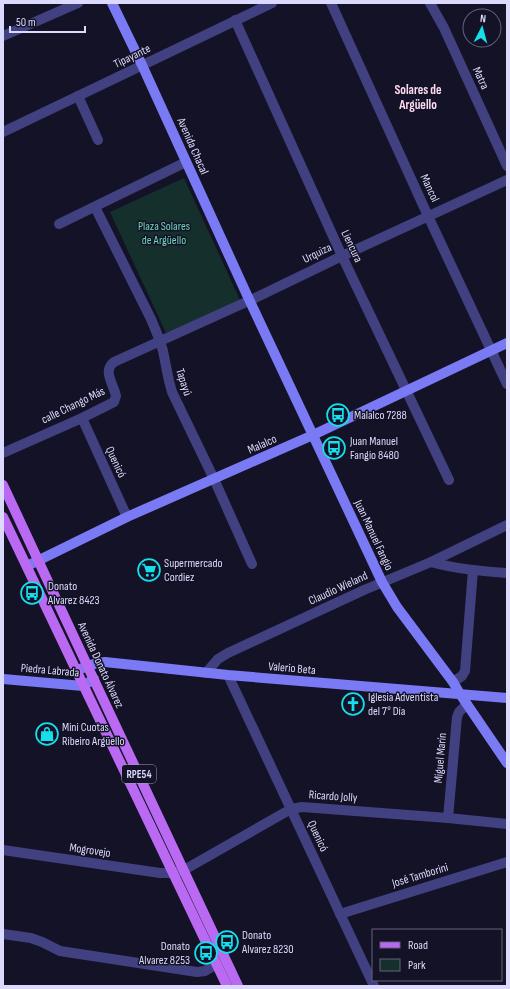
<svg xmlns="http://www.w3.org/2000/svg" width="510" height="989" font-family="'Sofia Sans Condensed',sans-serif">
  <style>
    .green { fill: #152f2d }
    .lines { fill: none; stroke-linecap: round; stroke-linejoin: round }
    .minor { stroke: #414181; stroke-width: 10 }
    .secondary { stroke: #797af4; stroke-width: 10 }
    .primary { stroke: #ba6af2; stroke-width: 10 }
    .labels { text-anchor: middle; stroke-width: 3; stroke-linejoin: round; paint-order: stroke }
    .shield { fill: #141226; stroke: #a09ebc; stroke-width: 1 }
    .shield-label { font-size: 11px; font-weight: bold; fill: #dcdafc }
    .street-label { font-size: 12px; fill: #dcdafc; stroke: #141226 }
    .park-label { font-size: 12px; fill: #6bd6b8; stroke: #141226 }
    .poi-label { font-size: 12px; fill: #dcdafc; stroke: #141226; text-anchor: start }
    .neighbourhood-label { font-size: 13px; font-weight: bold; fill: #fcdbf1; stroke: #141226 }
  </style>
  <rect width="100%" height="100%" fill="#141226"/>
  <!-- green -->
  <polygon class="green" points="184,178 240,300 166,333 110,212"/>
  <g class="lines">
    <!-- minor -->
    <g class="minor">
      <polyline points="331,3 428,216 507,384"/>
      <polyline points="430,3 444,28 507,166"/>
      <polyline points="235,20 342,256 449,480"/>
      <polyline points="3,36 78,3"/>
      <polyline points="78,96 98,140"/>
      <polyline points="3,132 272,3"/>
      <polyline points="95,207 151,319 160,341 163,351 169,381 172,392 214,479 252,564"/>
      <polyline points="59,224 186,162"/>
      <polyline points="82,418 127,517"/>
      <path d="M3 453 82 418 114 402 116 396C114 385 102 371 114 362L255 298 342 256 507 180"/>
      <path d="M431 562C455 569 481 571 507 573"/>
      <polyline points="206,673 218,659 228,653 364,590 431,562 507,525"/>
      <polyline points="228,675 374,986"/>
      <polyline points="453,682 462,676 465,671 473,570"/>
      <polyline points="448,818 457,717 459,712 467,704"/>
      <polyline points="3,850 160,873 174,873 184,870 291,809 302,807 448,818 507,824"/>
      <polyline points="340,914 507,862"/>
      <polyline points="3,934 31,938 42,942 60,951 197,972 205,971 217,964"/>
    </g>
    <!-- secondary -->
    <g class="secondary">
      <polyline points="112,3 142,65 247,295 382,582 397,607 453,682 460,694 507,763"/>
      <polyline points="27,566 127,517 313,435 507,343"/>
      <path d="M76 671C86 666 94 663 105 662L228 675 507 698"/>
      <polyline points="3,679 83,686 94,679"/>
    </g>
    <!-- primary -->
    <g class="primary">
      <polyline points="3,485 87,665 238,986"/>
      <polyline points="3,517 227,986"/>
    </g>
  </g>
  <!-- icons -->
  <defs>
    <g id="bus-ring" transform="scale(1.15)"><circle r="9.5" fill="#141226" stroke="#16deeb" stroke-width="1.5"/><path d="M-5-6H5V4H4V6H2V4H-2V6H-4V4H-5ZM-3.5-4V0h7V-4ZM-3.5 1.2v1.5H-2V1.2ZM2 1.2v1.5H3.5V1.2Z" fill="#16deeb"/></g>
    <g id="supermarket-ring" transform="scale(1.15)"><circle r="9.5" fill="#141226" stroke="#16deeb" stroke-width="1.5"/><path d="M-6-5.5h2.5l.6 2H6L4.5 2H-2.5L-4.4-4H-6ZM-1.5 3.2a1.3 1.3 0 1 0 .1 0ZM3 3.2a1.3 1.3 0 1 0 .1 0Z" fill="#16deeb"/></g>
    <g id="church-ring" transform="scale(1.15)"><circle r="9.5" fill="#141226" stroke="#16deeb" stroke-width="1.5"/><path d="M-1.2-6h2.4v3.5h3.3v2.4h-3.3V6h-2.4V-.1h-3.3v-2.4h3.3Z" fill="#16deeb"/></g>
    <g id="shop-ring" transform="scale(1.15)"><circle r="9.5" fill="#141226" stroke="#16deeb" stroke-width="1.5"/><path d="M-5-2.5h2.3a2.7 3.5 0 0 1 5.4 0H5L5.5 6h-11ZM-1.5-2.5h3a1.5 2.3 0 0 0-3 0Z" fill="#16deeb"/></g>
  </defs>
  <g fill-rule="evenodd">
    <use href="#bus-ring" x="338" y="415"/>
    <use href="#bus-ring" x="334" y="448"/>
    <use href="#supermarket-ring" x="149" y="570"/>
    <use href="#bus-ring" x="32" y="593"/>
    <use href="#church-ring" x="353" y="704"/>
    <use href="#shop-ring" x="47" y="734"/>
    <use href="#bus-ring" x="227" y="942"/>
    <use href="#bus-ring" x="206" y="953"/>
  </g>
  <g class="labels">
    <!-- shield labels -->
    <rect class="shield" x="122" y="765" width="34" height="18" rx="3"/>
    <g class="shield-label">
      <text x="139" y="778">RPE54</text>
    </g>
    <!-- street labels -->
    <g class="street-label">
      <text transform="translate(132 56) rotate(-26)" y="4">Tipayante</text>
      <text transform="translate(481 78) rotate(65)" y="4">Matra</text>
      <text transform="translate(193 146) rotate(66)" y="4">Avenida Chacal</text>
      <text transform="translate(430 188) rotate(65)" y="4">Mancol</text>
      <text transform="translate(352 246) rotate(65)" y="4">Liencura</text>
      <text transform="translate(317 253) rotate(-26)" y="4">Urquiza</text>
      <text transform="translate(184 382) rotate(72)" y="4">Tapayú</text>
      <text transform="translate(73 405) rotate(-26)" y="4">calle Chango Más</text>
      <text transform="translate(262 444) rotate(-24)" y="4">Malalco</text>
      <text transform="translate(116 462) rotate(65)" y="4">Quenicó</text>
      <text transform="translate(374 535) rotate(65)" y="4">Juan Manuel Fangio</text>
      <text transform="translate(338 588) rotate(-25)" y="4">Claudio Wieland</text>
      <text transform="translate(101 665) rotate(65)" y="4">Avenida Donato Álvarez</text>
      <text transform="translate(292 668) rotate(5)" y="4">Valerio Beta</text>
      <text transform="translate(50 670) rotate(5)" y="4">Piedra Labrada</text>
      <text transform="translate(440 758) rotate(-85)" y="4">Miguel Marín</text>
      <text transform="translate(333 796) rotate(4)" y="4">Ricardo Jolly</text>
      <text transform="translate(318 836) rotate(65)" y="4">Quenicó</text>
      <text transform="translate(90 850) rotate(8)" y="4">Mogrovejo</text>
      <text transform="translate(420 875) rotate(-17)" y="4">José Tamborini</text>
    </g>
    <!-- park labels -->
    <g class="park-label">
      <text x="164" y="230">Plaza Solares<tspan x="164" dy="14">de Argüello</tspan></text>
    </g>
    <!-- poi labels -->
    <g class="poi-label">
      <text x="354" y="419">Malalco 7288</text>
      <text x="350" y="445">Juan Manuel<tspan x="350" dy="14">Fangio 8480</tspan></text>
      <text x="164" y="567">Supermercado<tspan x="164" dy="14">Cordiez</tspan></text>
      <text x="48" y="590">Donato<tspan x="48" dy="14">Alvarez 8423</tspan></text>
      <text x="368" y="701">Iglesia Adventista<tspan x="368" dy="14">del 7° Día</tspan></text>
      <text x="62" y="731">Mini Cuotas<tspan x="62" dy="14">Ribeiro Argüello</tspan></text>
      <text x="242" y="939">Donato<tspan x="242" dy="14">Alvarez 8230</tspan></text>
      <text x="190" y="950" text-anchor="end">Donato<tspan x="190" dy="14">Alvarez 8253</tspan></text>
    </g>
    <!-- neighbourhood labels -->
    <g class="neighbourhood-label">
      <text x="418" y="94">Solares de<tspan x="418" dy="15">Argüello</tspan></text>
    </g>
  </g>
  <!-- border -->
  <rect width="510" height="989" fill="none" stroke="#dcdafc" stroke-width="8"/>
  <!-- legend -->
  <rect x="372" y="929" width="130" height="52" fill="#141226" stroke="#64627c"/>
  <rect x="380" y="942" width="20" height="6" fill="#ba6af2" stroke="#64627c"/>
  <text x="408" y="949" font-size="12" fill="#dcdafc">Road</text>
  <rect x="380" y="959" width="20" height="12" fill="#152f2d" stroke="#64627c"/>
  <text x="408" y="969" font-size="12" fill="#dcdafc">Park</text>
  <!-- north arrow -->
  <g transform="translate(482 28) rotate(6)"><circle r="19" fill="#141226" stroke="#64627c"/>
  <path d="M0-3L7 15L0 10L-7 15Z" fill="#16deeb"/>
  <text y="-6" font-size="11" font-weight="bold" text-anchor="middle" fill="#dcdafc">N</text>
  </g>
  <!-- scale -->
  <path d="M10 26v6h75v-6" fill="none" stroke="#dcdafc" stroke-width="2"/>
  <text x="16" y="26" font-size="12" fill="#dcdafc" stroke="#141226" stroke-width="3" paint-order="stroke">50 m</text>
</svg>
